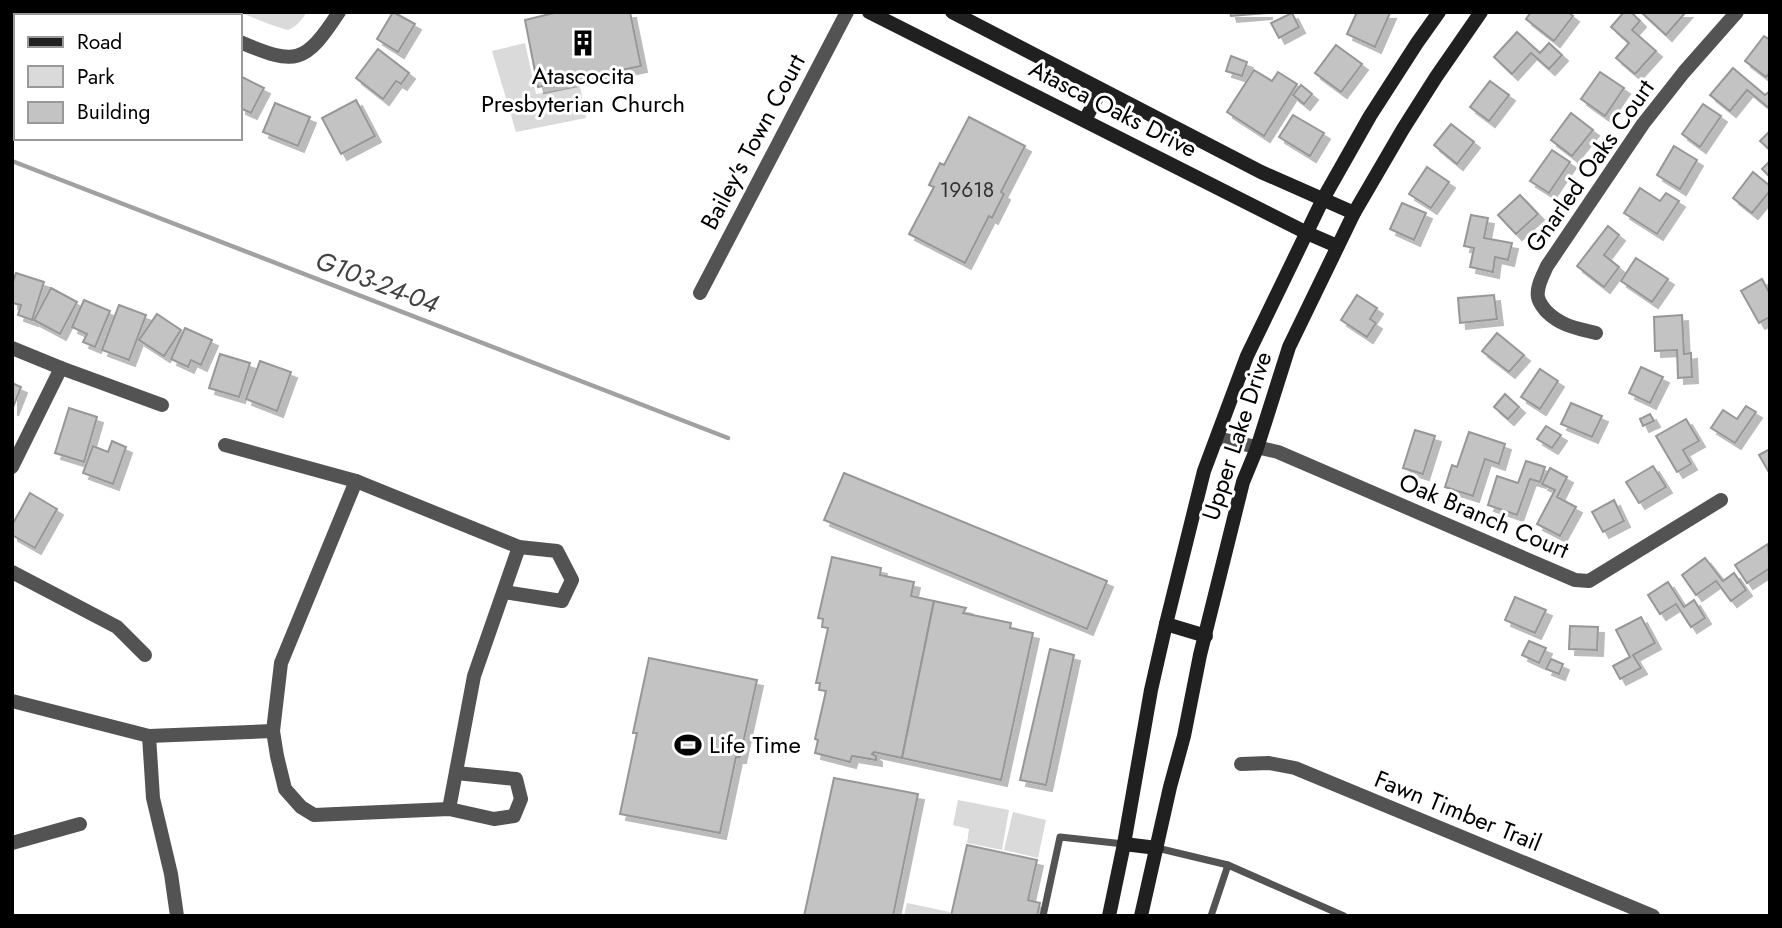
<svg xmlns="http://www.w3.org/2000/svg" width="1782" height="928" font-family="Jost,sans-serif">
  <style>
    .green { fill: #dadada }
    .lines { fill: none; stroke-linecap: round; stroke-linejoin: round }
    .stream { stroke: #a1a1a1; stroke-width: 4.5 }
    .building { fill: #c3c3c3; stroke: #979797; stroke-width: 2; filter: url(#shadow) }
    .lane { stroke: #535353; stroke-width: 7 }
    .street { stroke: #535353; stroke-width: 14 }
    .secondary { stroke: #202020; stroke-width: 14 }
    .labels { text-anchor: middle; stroke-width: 6; stroke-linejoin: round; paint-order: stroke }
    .number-label { font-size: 21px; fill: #313131 }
    .poi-label { font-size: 24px; fill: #000; stroke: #fff }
    .street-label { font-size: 24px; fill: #000; stroke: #fff }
    .water-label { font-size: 26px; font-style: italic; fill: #424242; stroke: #fff }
  </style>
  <defs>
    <filter id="shadow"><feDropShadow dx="6" dy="6" stdDeviation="0" flood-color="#0004"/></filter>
  </defs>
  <rect width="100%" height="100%" fill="#fff"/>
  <!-- green -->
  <g class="green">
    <path d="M239 12H307C302 19 296 28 287 30L269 24Z"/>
    <polygon points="525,43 536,94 580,86 586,118 516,132 492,51"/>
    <polygon points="958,800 1009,810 1002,850 967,843 969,829 953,825"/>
    <polygon points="1013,812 1046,820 1038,858 1004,850"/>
    <polygon points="907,903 950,912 950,916 904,916"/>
  </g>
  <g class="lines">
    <!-- stream -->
    <polyline class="stream" points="12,161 728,438"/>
  </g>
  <!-- building -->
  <g class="building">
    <polygon points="29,12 70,12 68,16 27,16"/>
    <polygon points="393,12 415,24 398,52 377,39"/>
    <polygon points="558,12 630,12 641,66 538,87 525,20"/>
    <polygon points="1230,12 1266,12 1266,13 1231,16"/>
    <polygon points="1357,12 1390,13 1375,47 1347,34"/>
    <polygon points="1531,12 1568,12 1573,16 1554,41 1526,19"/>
    <polygon points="1624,12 1631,12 1640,21 1632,30 1656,51 1635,74 1616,58 1629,43 1611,27"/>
    <polygon points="1641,12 1686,12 1666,35"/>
    <polygon points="1292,13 1299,27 1279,38 1271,23"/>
    <polygon points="1517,32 1540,53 1549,43 1562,55 1549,69 1531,53 1512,74 1494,57"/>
    <polygon points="1764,36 1770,40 1770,72 1766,77 1745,61"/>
    <polygon points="1336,45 1362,64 1341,92 1315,73"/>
    <polygon points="378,49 409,73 401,84 396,81 383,99 356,78"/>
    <polygon points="1231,56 1247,62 1242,76 1226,71"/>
    <polygon points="1733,68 1765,95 1770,91 1770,109 1747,90 1730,111 1710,95"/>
    <polygon points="1254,70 1272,81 1278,72 1297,84 1264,136 1227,112"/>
    <polygon points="1600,72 1624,88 1605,116 1581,99"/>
    <polygon points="240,76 264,88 251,113 240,108"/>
    <polygon points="1490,81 1509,95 1489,121 1470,107"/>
    <polygon points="1301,85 1312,94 1304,104 1293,95"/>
    <polygon points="356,100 375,136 341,154 322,118"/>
    <polygon points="275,103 310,117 298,146 263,132"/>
    <polygon points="1703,104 1721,116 1700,147 1682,134"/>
    <polygon points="1571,113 1593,130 1572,156 1551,140"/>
    <polygon points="1293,115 1324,133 1310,156 1279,137"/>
    <polygon points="969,117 1025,146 1001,192 1004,194 992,218 989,216 965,263 909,234 934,187 929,185 940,163 944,165"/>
    <polygon points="1451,124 1474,142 1457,164 1434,145"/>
    <polygon points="1770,131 1770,150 1760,141"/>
    <polygon points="1674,146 1697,160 1680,189 1657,175"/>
    <polygon points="1552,150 1570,162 1549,193 1530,181"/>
    <polygon points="1770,161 1770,177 1762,169"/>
    <polygon points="1427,167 1449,182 1431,208 1409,194"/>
    <polygon points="1753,172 1770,186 1770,191 1752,213 1733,198"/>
    <polygon points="1640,188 1660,201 1666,193 1679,201 1657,234 1624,213"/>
    <polygon points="1520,195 1538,214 1516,234 1498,215"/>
    <polygon points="1402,203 1426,213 1414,240 1390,229"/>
    <polygon points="1471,215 1488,218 1484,238 1512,243 1508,260 1495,257 1493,272 1470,267 1474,248 1464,246"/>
    <polygon points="1608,226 1619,235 1604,255 1619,267 1604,287 1577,266"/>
    <polygon points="1636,258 1668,279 1652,302 1621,281"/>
    <polygon points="16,273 44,282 32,320 18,315 21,305 12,303 12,285"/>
    <polygon points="1762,279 1770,294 1770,317 1759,323 1741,291"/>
    <polygon points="51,288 77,302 60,334 34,320"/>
    <polygon points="1357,295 1377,308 1370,319 1376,323 1367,337 1341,320"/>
    <polygon points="1494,295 1497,319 1460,323 1458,298"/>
    <polygon points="84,300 110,311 95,347 83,342 87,334 72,327"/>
    <polygon points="119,305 146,315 129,360 102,350"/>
    <polygon points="157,314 181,330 164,356 139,340"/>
    <polygon points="1682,315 1684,354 1691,353 1692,377 1678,378 1677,350 1655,351 1654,317"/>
    <polygon points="185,328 212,340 201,365 191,360 188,367 171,359"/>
    <polygon points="1497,333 1524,355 1509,372 1482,351"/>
    <polygon points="220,354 250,363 239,397 209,388"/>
    <polygon points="260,361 291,372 277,411 246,399"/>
    <polygon points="1641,367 1663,377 1650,403 1629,393"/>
    <polygon points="1540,369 1558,381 1540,409 1521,397"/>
    <polygon points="12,383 21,387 12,410"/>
    <polygon points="1505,394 1519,407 1508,419 1494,407"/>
    <polygon points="1571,403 1602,416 1592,437 1561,424"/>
    <polygon points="1746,406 1756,412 1735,443 1711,428 1723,410 1737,419"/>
    <polygon points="69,408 97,417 84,462 55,453"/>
    <polygon points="1650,414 1654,421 1643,426 1640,419"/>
    <polygon points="1686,419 1699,441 1683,450 1691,464 1677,472 1656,436"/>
    <polygon points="1546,426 1561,435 1552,448 1537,439"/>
    <polygon points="1415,430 1435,436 1423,474 1403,468"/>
    <polygon points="1469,432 1505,444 1499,464 1485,459 1473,496 1445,487 1452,465 1457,467"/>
    <polygon points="112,441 126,447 113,484 83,473 93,446 108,452"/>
    <polygon points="1770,449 1770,474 1759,455"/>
    <polygon points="1526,461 1545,467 1540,482 1530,479 1517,515 1488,505 1497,476 1518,483"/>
    <polygon points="1653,466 1666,487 1639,503 1626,482"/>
    <polygon points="1550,468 1567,477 1557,497 1576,507 1560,536 1537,524 1555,490 1542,484"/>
    <polygon points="844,473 1107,581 1087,629 824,520"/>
    <polygon points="30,493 57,509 35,548 12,535 12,525"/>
    <polygon points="1614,500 1624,521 1603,532 1592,512"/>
    <polygon points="1768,544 1770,568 1747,583 1735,565"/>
    <polygon points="832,557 881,568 880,575 914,582 911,596 934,601 902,758 874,752 872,754 876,756 876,760 852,756 850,762 815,753 818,740 815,739 826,691 819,690 820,683 816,683 828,628 822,627 823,619 818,618"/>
    <polygon points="1705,558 1723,581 1734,573 1746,590 1731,601 1716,581 1696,595 1682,575"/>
    <polygon points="1668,582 1684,607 1694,600 1705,618 1691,627 1676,604 1660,614 1648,595"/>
    <polygon points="1515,597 1546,610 1535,633 1505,620"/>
    <polygon points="934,601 966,608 963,613 1011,623 1010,628 1033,633 1001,780 902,758"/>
    <polygon points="1641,617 1655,643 1633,655 1641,668 1620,679 1613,666 1630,657 1616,630"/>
    <polygon points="1570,626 1598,627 1597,650 1569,649"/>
    <polygon points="1529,641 1546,648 1539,663 1522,655"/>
    <polygon points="1050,649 1074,655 1046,785 1020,780"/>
    <polygon points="649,658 757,680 740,757 736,757 720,833 620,814 637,733 633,733"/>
    <polygon points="1551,659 1563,664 1559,674 1546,669"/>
    <polygon points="834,778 918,794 893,916 804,916"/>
    <polygon points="967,845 1037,860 1028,900 1040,903 1037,916 951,916"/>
  </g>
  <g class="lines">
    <!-- lane -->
    <g class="lane">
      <polyline points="1157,848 1228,865 1344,916"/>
      <polyline points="1043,916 1060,837 1124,844"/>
      <polyline points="1211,916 1228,865"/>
    </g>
    <!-- street -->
    <g class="street">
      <polyline points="168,12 177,16"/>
      <path d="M240 42C296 66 305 64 339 12"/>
      <polyline points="700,293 847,12"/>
      <path d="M1596 333C1576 328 1561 326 1546 311 1543 307 1539 303 1538 297 1536 287 1543 275 1547 266L1643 124 1684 72 1737 12"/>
      <polyline points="12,348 61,368 162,405"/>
      <polyline points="1217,438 1278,452 1575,580 1589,581 1721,500"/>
      <polyline points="225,445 356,481 519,547 557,551 572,580 562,601 504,592"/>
      <polyline points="12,467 61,368"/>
      <polyline points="356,481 281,663 273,731 277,756 285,789 301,807 314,815 449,809 494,819 514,816 521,799 516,779 456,773"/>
      <polyline points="12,572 117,627 145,655"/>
      <polyline points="12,701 149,736 273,731"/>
      <polyline points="149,736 153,798 171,874 177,916"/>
      <polyline points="1241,764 1269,763 1295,768 1653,916"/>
      <polyline points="449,809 474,676 519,547"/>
      <polyline points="12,843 80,824"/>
    </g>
    <!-- secondary -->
    <g class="secondary">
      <polyline points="869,12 1307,233 1337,246"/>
      <polyline points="952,12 1261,172 1354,213"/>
      <polyline points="1085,120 1101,90"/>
      <polyline points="1166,624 1206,636"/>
      <polyline points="1124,844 1157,848"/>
      <polyline points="1109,916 1124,844 1151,690 1166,624 1204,471 1247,356 1323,199 1370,116 1417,43 1439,12"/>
      <polyline points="1141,916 1170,787 1184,736 1200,655 1243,482 1257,448 1289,347 1354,213 1403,129 1436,77 1481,12"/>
    </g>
  </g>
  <!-- icons -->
  <defs>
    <g id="building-bare" transform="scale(2.1)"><path d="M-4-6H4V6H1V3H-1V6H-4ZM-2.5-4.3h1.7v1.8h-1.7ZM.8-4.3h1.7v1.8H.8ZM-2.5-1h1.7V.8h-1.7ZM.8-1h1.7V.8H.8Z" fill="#000" stroke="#fff" stroke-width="2.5" paint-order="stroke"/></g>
    <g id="stadium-bare" transform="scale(2.1)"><path d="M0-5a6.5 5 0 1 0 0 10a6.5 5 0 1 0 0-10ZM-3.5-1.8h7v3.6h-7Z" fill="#000" stroke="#fff" stroke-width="2.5" paint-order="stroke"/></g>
  </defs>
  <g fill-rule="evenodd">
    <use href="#building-bare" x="583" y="43"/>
    <use href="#stadium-bare" x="688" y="745"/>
  </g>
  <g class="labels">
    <!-- number labels -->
    <g class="number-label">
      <text x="967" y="197">19618</text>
    </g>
    <!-- poi labels -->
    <g class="poi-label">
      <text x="583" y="84">Atascocita<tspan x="583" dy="28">Presbyterian Church</tspan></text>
      <text x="709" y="753" text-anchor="start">Life Time</text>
    </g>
    <!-- street labels -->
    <g class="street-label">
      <text transform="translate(1113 109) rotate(27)" y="8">Atasca Oaks Drive</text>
      <text transform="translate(753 142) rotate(-62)" y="8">Bailey's Town Court</text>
      <text transform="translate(1590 166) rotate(-55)" y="8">Gnarled Oaks Court</text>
      <text transform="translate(1237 436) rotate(-72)" y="8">Upper Lake Drive</text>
      <text transform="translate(1484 516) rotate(23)" y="8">Oak Branch Court</text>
      <text transform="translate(1458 811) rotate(22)" y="8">Fawn Timber Trail</text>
    </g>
    <!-- water labels -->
    <g class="water-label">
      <text transform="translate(377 282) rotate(21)" y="9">G103-24-04</text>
    </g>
  </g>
  <!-- border -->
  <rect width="1782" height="928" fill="none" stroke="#000000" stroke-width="28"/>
  <!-- legend -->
  <rect x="14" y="14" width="228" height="126" fill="#ffffff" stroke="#999999" stroke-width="2"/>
  <rect x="28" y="37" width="35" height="10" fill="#202020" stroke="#999999" stroke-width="2"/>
  <text x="77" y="49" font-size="21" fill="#000000">Road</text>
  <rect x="28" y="66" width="35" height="21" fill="#dadada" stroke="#999999" stroke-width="2"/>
  <text x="77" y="84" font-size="21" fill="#000000">Park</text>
  <rect x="28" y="102" width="35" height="21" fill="#c3c3c3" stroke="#999999" stroke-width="2"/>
  <text x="77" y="119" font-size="21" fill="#000000">Building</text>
</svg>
